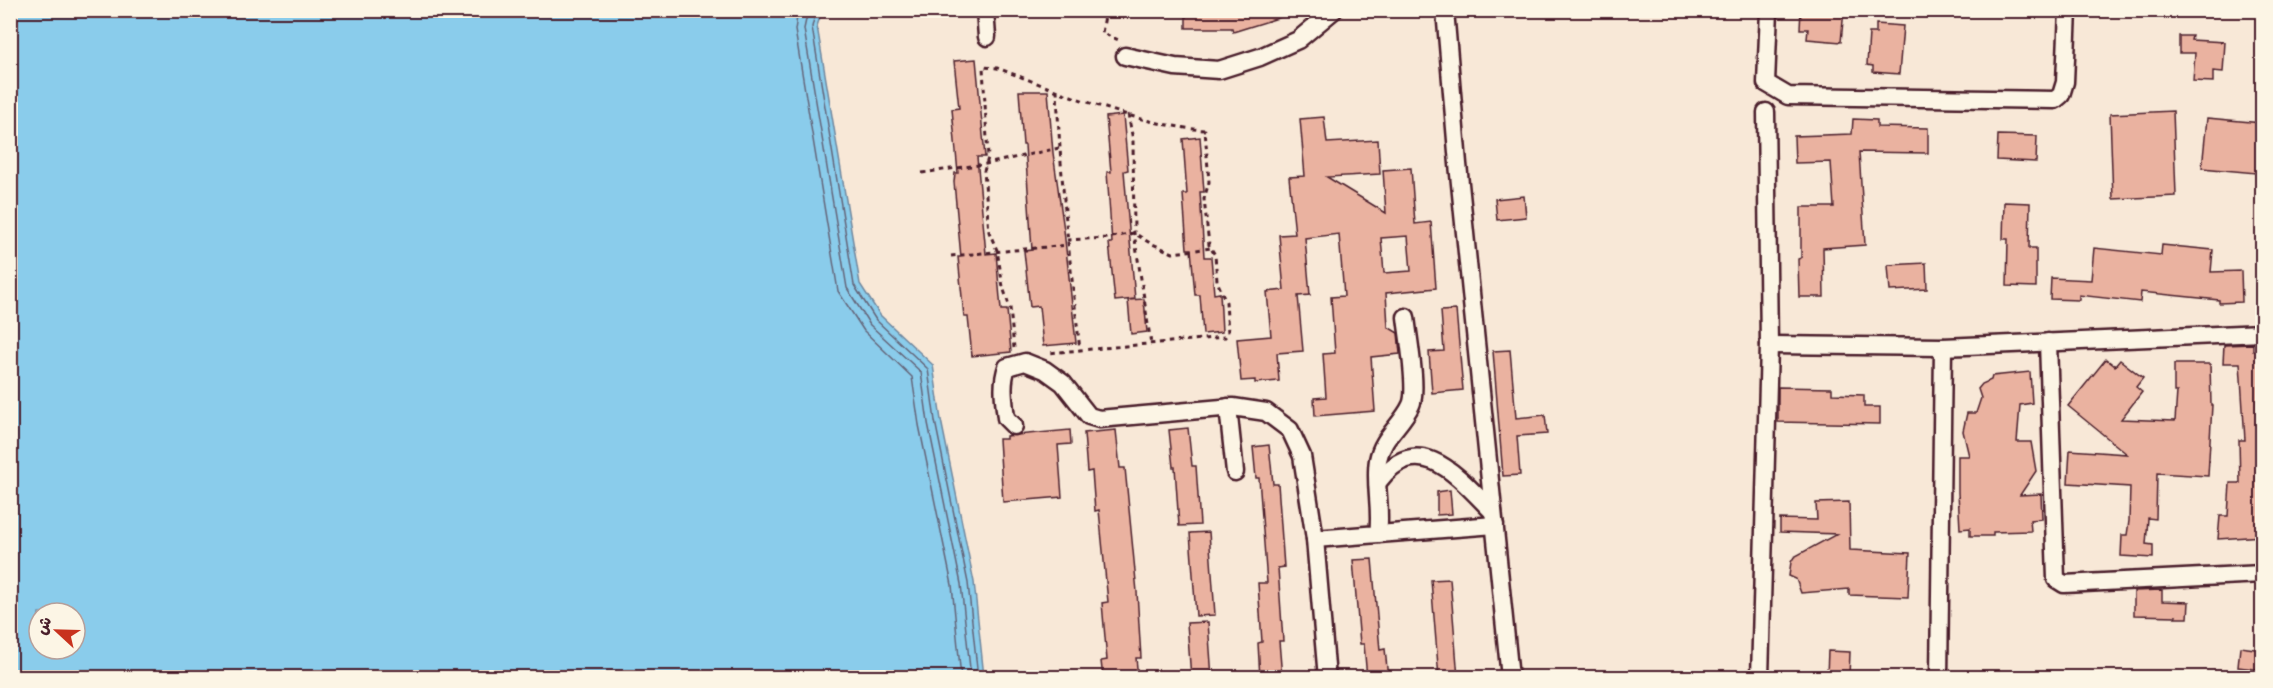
<svg xmlns="http://www.w3.org/2000/svg" width="2273" height="688" font-family="'Indie Flower','Playpen Sans Arabic',sans-serif">
  <style>
    .water { fill: #8acceb; stroke: #70879e; stroke-width: 1.5; fill-rule: evenodd }
    .lines { fill: none; stroke-linecap: round; stroke-linejoin: round }
    .shore { stroke: #646478; stroke-width: 1.5 }
    .building { fill: #eab2a0; stroke: #4a1f2b; stroke-width: 1.5; fill-rule: evenodd }
    .minor-casing { stroke: #4a1f2b; stroke-width: 21 }
    .path { stroke: #4a1f2b; stroke-width: 3; stroke-dasharray: 4.5 4.5; stroke-linecap: butt }
    .minor { stroke: #fcf5e5; stroke-width: 16 }
  </style>
  <rect width="100%" height="100%" fill="#f8e8d7"/>
  <filter id="ink" filterUnits="userSpaceOnUse"><feTurbulence type="fractalNoise" baseFrequency=".0167" numOctaves="2"/><feDisplacementMap in="SourceGraphic" scale="12" xChannelSelector="R" yChannelSelector="G"/><feConvolveMatrix kernelMatrix="1 2 1 2 8 2 1 2 1" color-interpolation-filters="sRGB"/></filter>
  <g filter="url(#ink)">
    <!-- water -->
    <path class="water" d="M10 11H822L817 26 860 284 880 315 933 365 941 420 974 582 984 677H11ZM39 613H75V649H39Z"/>
    <g class="lines">
      <!-- shore -->
      <g class="shore">
        <polyline points="798,10 795,30 838,291 864,331 912,377 919,425 952,585 961,678"/>
        <polyline points="808,10 804,29 847,288 870,325 921,372 928,423 961,584 971,678"/>
        <polyline points="816,10 812,27 854,285 876,320 928,369 935,421 968,583 978,678"/>
      </g>
    </g>
    <!-- building -->
    <g class="building">
      <polygon points="1186,10 1291,10 1291,14 1233,32 1232,28 1186,28"/>
      <polygon points="1801,10 1844,10 1841,42 1807,39 1808,29 1800,29"/>
      <polygon points="1876,24 1903,26 1899,74 1873,72 1873,66 1867,65 1869,33 1876,33"/>
      <polygon points="2179,36 2192,36 2191,40 2225,42 2223,72 2213,71 2213,82 2193,81 2195,53 2179,53"/>
      <polygon points="976,59 985,157 977,157 986,254 996,253 1001,310 1007,310 1011,352 972,356 968,317 964,317 958,257 961,257 954,182 955,173 958,173 952,109 959,108 954,61"/>
      <polygon points="1019,91 1048,91 1053,153 1064,230 1076,343 1043,346 1039,306 1030,307 1024,251 1032,250 1025,145 1023,145"/>
      <polygon points="2173,111 2176,196 2113,199 2110,114"/>
      <polygon points="1123,115 1128,170 1124,171 1135,299 1115,301 1109,243 1112,243 1107,172 1111,172 1106,117"/>
      <path d="M1324 117 1327 143 1378 140 1380 174 1327 177 1386 213 1383 170 1411 168 1415 224 1431 222 1436 288 1386 293 1388 327 1398 333 1400 354 1371 357 1375 411 1315 416 1314 398 1326 397 1323 354 1335 353 1331 297 1344 296 1339 234 1305 238 1310 295 1298 296 1303 351 1277 353 1279 381 1255 383V380L1241 381 1237 339 1271 336 1267 292 1284 290 1279 235 1295 234 1289 177 1305 176 1300 119ZM1408 236 1411 271 1384 273 1381 238Z"/>
      <polygon points="2207,118 2262,123 2256,173 2202,168"/>
      <polygon points="1853,119 1877,120 1877,127 1928,128 1928,153 1859,152 1865,245 1823,248 1824,297 1799,297 1798,259 1801,258 1801,207 1834,207 1831,162 1795,163 1794,136 1852,134"/>
      <polygon points="1998,135 2037,136 2036,162 1997,160"/>
      <polygon points="1200,137 1204,192 1200,192 1204,257 1211,257 1214,294 1220,293 1222,332 1203,334 1200,295 1195,295 1191,249 1187,249 1183,194 1187,194 1183,139"/>
      <polygon points="1524,196 1526,217 1497,220 1495,199"/>
      <polygon points="2004,202 2030,203 2029,248 2036,248 2036,287 2007,286 2008,239 2003,239"/>
      <polygon points="2162,245 2213,250 2211,272 2241,271 2242,302 2219,303 2219,300 2141,292 2140,302 2079,295 2079,300 2050,299 2051,278 2091,280 2094,248 2161,255"/>
      <polygon points="1926,263 1927,289 1890,291 1888,265"/>
      <polygon points="1144,299 1147,332 1131,334 1128,300"/>
      <polygon points="1456,310 1463,390 1432,393 1429,352 1444,351 1441,311"/>
      <polygon points="2253,344 2253,351 2262,351 2262,536 2218,539 2220,516 2228,516 2230,483 2240,483 2239,440 2245,440 2240,363 2223,363 2224,345"/>
      <polygon points="1510,350 1516,418 1545,415 1547,434 1517,436 1520,475 1503,476 1493,351"/>
      <polygon points="2106,359 2115,366 2120,360 2143,378 2136,387 2142,392 2121,419 2175,421 2177,392 2174,392 2174,364 2210,364 2211,405 2212,405 2208,476 2157,473 2156,519 2148,518 2146,544 2153,545 2153,558 2121,556 2122,535 2127,535 2129,521 2130,487 2068,483 2070,450 2127,454 2068,406"/>
      <polygon points="2030,372 2032,403 2020,405 2017,442 2031,442 2036,471 2020,495 2041,494 2042,519 2030,520 2031,531 1993,532 1993,536 1970,536 1970,528 1960,529 1958,492 1958,456 1969,456 1963,431 1967,413 1976,413 1981,398 1978,389 1982,384 1991,380 1992,376"/>
      <polygon points="1778,387 1832,388 1832,394 1864,395 1864,407 1880,407 1880,424 1778,422"/>
      <polygon points="1188,428 1192,466 1196,466 1200,525 1179,526 1175,467 1173,467 1169,430"/>
      <polygon points="1070,430 1071,444 1058,445 1062,497 1003,502 999,439 1006,439 1006,436"/>
      <polygon points="1116,430 1120,468 1125,468 1137,592 1141,658 1136,658 1138,678 1103,678 1101,661 1107,660 1102,603 1108,602 1099,510 1095,511 1092,471 1087,472 1084,433"/>
      <polygon points="1269,445 1273,484 1278,484 1284,567 1278,568 1283,641 1279,641 1282,678 1260,678 1258,643 1262,642 1258,583 1267,583 1259,478 1256,478 1253,447"/>
      <polygon points="1450,490 1452,514 1437,515 1437,492"/>
      <polygon points="1849,502 1850,550 1910,553 1908,597 1849,595 1849,589 1801,593 1796,579 1789,576 1791,562 1794,557 1837,534 1780,532 1780,519 1817,520 1816,503"/>
      <polygon points="1209,532 1215,615 1196,616 1190,533"/>
      <polygon points="1372,559 1380,650 1385,649 1388,678 1367,678 1364,644 1360,644 1353,560"/>
      <polygon points="1450,579 1458,678 1439,678 1431,580"/>
      <polygon points="2162,590 2162,601 2189,602 2188,618 2175,618 2176,616 2134,615 2134,591"/>
      <polygon points="1208,622 1212,678 1191,678 1187,623"/>
      <polygon points="2240,647 2262,650 2262,670 2238,667"/>
      <polygon points="1828,651 1850,652 1849,676 1827,675"/>
    </g>
    <g class="lines">
      <!-- minor casing -->
      <g class="minor-casing">
        <g id="minor">
          <polyline points="985,10 987,37"/>
          <polyline points="1445,10 1458,164 1510,678"/>
          <polyline points="1769,10 1766,83 1788,96 2055,100 2061,95 2065,82 2068,10"/>
          <polyline points="1125,56 1175,67 1219,70 1260,57 1298,40 1334,10"/>
          <polyline points="2048,342 2056,579 2064,584 2262,574"/>
          <polyline points="1769,345 1943,347 2262,333"/>
          <polyline points="1228,407 1235,472"/>
          <path d="M1014 426 1006 418C1004 400 1001 384 1007 367L1025 362 1045 370 1063 383 1089 416 1099 419 1233 407 1266 412 1290 430 1302 456 1315 539 1327 678"/>
          <path d="M1379 481C1420 427 1460 479 1493 512"/>
          <polyline points="1378,534 1495,525"/>
          <path d="M1315 539 1378 534C1382 509 1374 484 1378 460 1382 437 1402 425 1411 405 1418 390 1408 336 1406 317"/>
          <polyline points="1760,678 1769,345 1766,112"/>
          <polyline points="1939,678 1943,347"/>
        </g>
      </g>
      <!-- path -->
      <g class="path">
        <polyline points="1106,10 1102,33 1121,41"/>
        <path d="M1057 89C1060 177 1070 263 1080 350"/>
        <polyline points="1128,114 1133,140 1134,233 1151,344"/>
        <polyline points="922,173 986,164 1059,148"/>
        <polyline points="1067,240 1107,238 1134,233 1150,243 1173,253 1211,248"/>
        <polyline points="951,256 1068,245"/>
        <path d="M1014 348 1010 308 1003 287 997 250 989 232 984 171 988 158 983 67 997 68C1063 92 1135 125 1205 130L1209 182 1204 199 1209 245 1215 255 1217 281 1226 302 1228 333 1225 337 1048 353"/>
      </g>
      <!-- minor -->
      <use href="#minor" class="minor"/>
    </g>
  </g>
  <!-- margin -->
  <rect width="2273" height="688" fill="none" stroke="#fcf5e5" stroke-width="36"/>
  <rect x="18" y="18" width="2237" height="652" fill="none" stroke="#4a1f2b" stroke-width="2" filter="url(#ink)"/>
  <!-- north arrow -->
  <g transform="translate(57 631) rotate(292)"><circle r="28" fill="#fcf5e5" stroke="#b59f9b" stroke-width="1.5"/>
  <path d="M0-4.5L10 22L0 15L-10 22Z" fill="#c8321e"/>
  <text y="-9" font-size="16" font-weight="bold" text-anchor="middle" fill="#4a1f2b">ش</text>
  </g>
</svg>
